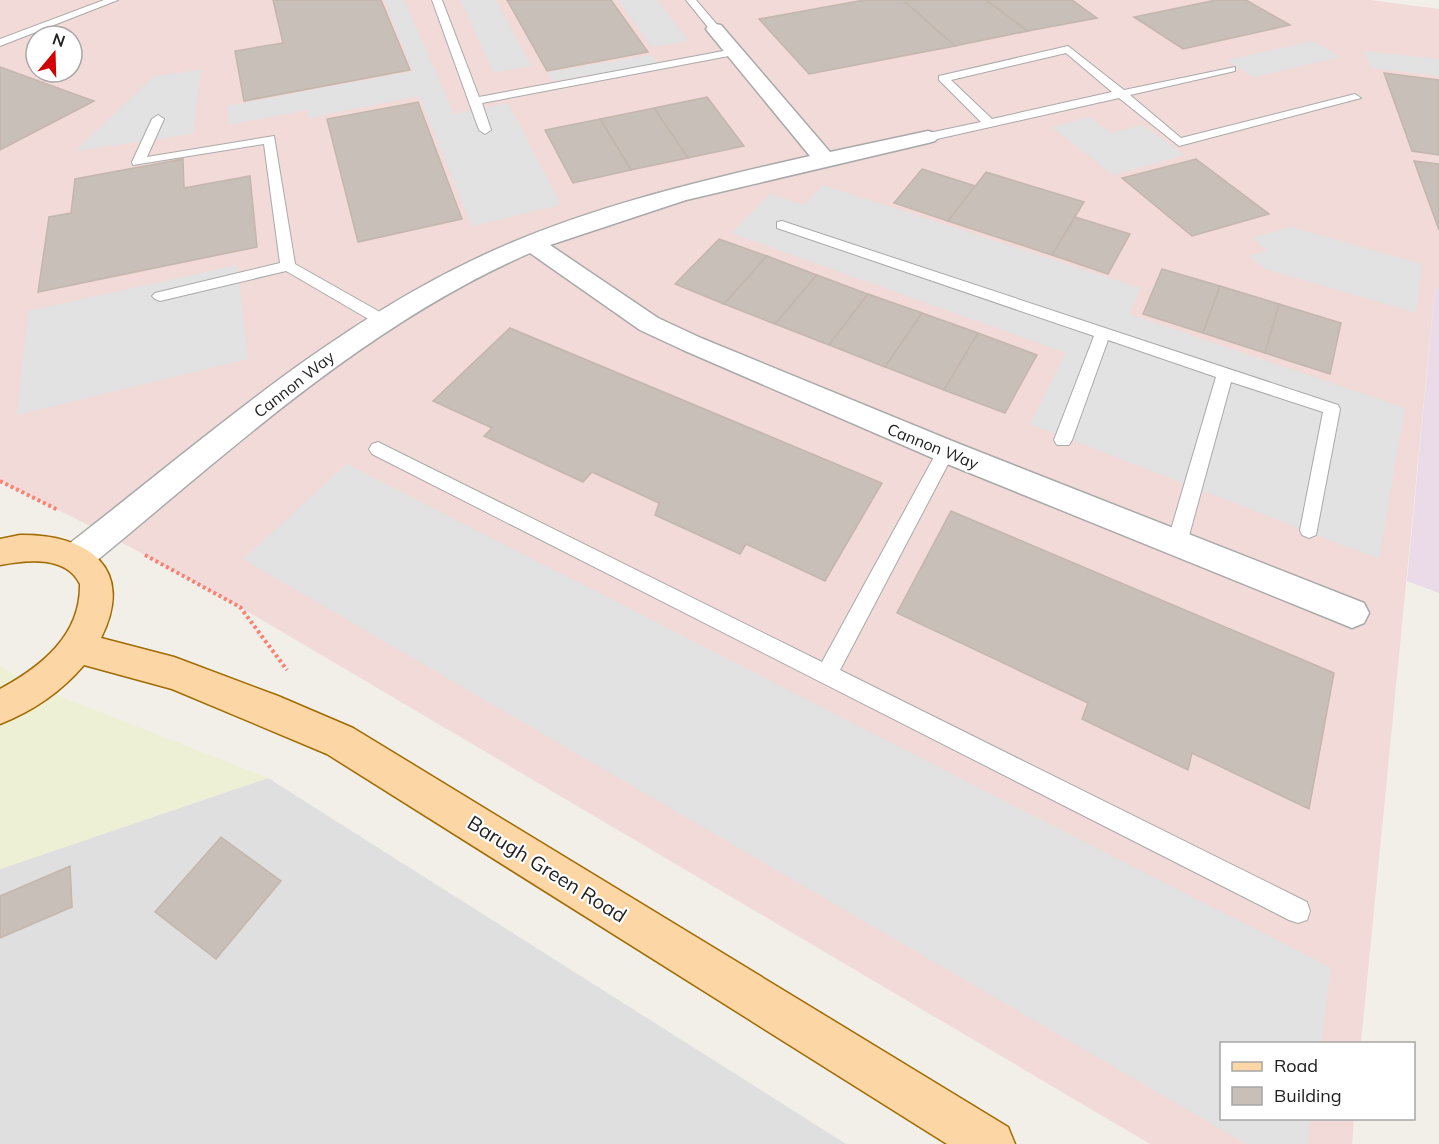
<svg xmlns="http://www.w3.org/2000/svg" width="1439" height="1144" font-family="Mulish,sans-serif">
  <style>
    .residential { fill: #e0dfdf }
    .commercial { fill: #f2dad9; fill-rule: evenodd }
    .industrial { fill: #ebdbe8 }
    .farmland { fill: #eef0d5 }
    .parking { fill: #e2e2e2 }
    .building { fill: #c7bfb8; stroke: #c4b6ab; stroke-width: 1.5 }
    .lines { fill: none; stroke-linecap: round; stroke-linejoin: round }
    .lane-casing { stroke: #a9a9a9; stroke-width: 2 }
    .street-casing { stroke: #a9a9a9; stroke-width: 3 }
    .primary-casing { stroke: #a06b00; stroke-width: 3 }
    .path { stroke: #fa8072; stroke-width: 4; stroke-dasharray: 3 3; stroke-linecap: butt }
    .lane { fill: #fff; fill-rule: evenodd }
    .street { fill: #fff; fill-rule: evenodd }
    .primary { fill: #fcd6a4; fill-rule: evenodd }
    .labels { text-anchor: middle; stroke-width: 4.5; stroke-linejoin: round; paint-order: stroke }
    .street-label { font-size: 16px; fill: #222; stroke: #fff }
    .near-street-label { font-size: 20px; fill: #222; stroke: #fff }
  </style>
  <rect width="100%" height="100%" fill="#f2efe9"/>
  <!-- residential -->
  <polygon class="residential" points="268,778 846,1144 0,1144 0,869"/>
  <!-- commercial -->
  <path class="commercial" d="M0 0H1370L1439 9V289L1435 288 1361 1043 1222 1044V1118L1354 1119 1352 1144H1150L240 607 106 534 0 481ZM36 36H72V72H36Z"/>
  <!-- industrial -->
  <polygon class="industrial" points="1435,288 1439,289 1439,593 1407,581"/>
  <!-- farmland -->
  <polygon class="farmland" points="0,665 29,684 268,778 0,869"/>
  <!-- parking -->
  <g class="parking">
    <polygon points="384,0 404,0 454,114 508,103 561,205 472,226 419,96 309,118 307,110 229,125 227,106 413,71"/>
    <polygon points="460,0 496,0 531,66 494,73"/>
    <polygon points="618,0 657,0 689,41 652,47"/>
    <polygon points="1313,41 1341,57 1253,77 1227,60"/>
    <polygon points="1364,51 1439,59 1439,76 1371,68"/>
    <polygon points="652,55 657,64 552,81 548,72"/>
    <polygon points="201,70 193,134 75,151 154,76"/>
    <polygon points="1089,117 1111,133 1143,125 1185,155 1113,175 1052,127"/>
    <polygon points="823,185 1141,288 1129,314 1405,408 1379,559 1030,424 1066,353 731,233 770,194 804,205"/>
    <polygon points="1291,227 1422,264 1416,313 1265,269 1249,256 1267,250 1252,238"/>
    <polygon points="237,265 248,359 17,415 28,311"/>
    <polygon points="347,464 1331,968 1321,1043 1222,1044 1222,1118 1311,1119 1307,1144 1246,1144 243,559"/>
  </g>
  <!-- building -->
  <g class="building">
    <polygon points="273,0 381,0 410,70 244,101 235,51 283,43"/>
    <polygon points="507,0 611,0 648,52 547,71"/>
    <polygon points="864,0 903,0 955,46 809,74 759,19"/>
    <polygon points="903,0 986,0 1028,31 955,46"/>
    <polygon points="986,0 1072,0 1097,18 1028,31"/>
    <polygon points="1216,0 1246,0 1290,25 1183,49 1134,17"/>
    <polygon points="0,67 94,101 0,150"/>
    <polygon points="1384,73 1439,80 1439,155 1412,151"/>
    <polygon points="707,97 744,146 688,158 654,108"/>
    <polygon points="418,102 462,219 358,242 327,119"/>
    <polygon points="654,108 688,158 631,170 600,119"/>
    <polygon points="600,119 631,170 573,183 545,130"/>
    <polygon points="183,159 184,188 250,176 257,247 38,292 49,217 71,213 75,179"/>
    <polygon points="1196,159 1269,214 1192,236 1122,178"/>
    <polygon points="1414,161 1439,164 1439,230"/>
    <polygon points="922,169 975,186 948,221 894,203"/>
    <polygon points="986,172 1084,202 1052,255 948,221"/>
    <polygon points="1075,217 1130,234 1108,274 1052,255"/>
    <polygon points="719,239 767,256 724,304 675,284"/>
    <polygon points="767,256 817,275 775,324 724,304"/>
    <polygon points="1162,269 1220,286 1203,333 1143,314"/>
    <polygon points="817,275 868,294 829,345 775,324"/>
    <polygon points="1220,286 1279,304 1265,353 1203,333"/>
    <polygon points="868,294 922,313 885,367 829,345"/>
    <polygon points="1279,304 1341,323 1330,374 1265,353"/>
    <polygon points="922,313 978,333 944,390 885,367"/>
    <polygon points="510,328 882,483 825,581 746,544 740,554 655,515 659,503 592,472 583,482 484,436 492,428 433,401"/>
    <polygon points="978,333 1037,355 1005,413 944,390"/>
    <polygon points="951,511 1334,673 1309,809 1192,753 1188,770 1082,719 1088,703 897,613"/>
    <polygon points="221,837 281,881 216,959 155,912"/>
    <polygon points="70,866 72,907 0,938 0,896"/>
  </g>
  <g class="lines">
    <!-- lane casing -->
    <g class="lane-casing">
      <g id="lane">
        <polygon points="104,0 118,0 0,46 0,39"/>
        <polygon points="432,0 442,0 479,97 734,49 740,52 734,55 482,103 491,130 485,134 479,130"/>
        <polygon points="686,0 696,0 719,27 719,31 711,31"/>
        <path d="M1068 46 1124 90 1235 67V71L1130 95 1181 138 1355 94 1361 98 1179 146 1119 98 928 141 922 137 924 134 981 122 939 80V76ZM1066 53 1112 92 992 119 951 80Z"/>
        <polygon points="158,115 164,119 147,157 274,136 295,264 387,316 390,320 387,324 377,324 286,271 160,301 155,299 152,296 155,293 280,263 264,144 133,165 132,162 152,119"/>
        <polygon points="782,221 1338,405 1340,409 1316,535 1309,538 1302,535 1300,530 1323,412 1231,382 1187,543 1184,549 1177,551 1170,549 1167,543 1216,377 1108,340 1072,440 1069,445 1057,445 1054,440 1094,336 777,228 777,222"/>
        <polygon points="378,442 822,662 940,446 952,446 955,451 840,670 1307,902 1310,911 1307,920 1298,923 1289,920 372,454 369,449 372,444"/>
      </g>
    </g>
    <!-- street casing -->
    <g class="street-casing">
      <path id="street" d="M715 24 721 25 830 152 928 131 935 133 939 137 935 141 928 143 686 200 550 245 658 318 701 338 957 443 1364 603 1369 613 1364 623 1352 628 1340 623 935 459 683 350 640 330 530 253C363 326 228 453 89 567L77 570 65 567 61 557 65 547C196 446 322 332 473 260 579 209 696 182 810 156L709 33 706 29 709 25Z"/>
    </g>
    <!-- primary casing -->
    <g class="primary-casing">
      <path id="primary" d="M20 535C88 534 136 568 101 638L174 657 278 696 353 728 1008 1127 1015 1144H947L327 754 172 689 84 665C61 692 33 711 0 724V689C42 666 81 635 80 584 66 555 26 560 0 565V539Z"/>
    </g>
    <!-- path -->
    <g class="path">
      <polyline points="0,481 58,510"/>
      <polyline points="145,555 240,607 287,670"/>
    </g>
    <!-- lane -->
    <use href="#lane" class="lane"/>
    <!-- street -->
    <use href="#street" class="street"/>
    <!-- primary -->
    <use href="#primary" class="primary"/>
  </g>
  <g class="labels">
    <!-- street labels -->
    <g class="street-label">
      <text transform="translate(294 384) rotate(-38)" y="6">Cannon Way</text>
      <text transform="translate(933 446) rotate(22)" y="6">Cannon Way</text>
    </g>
    <!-- near-street labels -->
    <g class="near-street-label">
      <text transform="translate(547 869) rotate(32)" y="7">Barugh Green Road</text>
    </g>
  </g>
  <!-- legend -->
  <rect x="1220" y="1042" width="195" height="78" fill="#ffffff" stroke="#a7a7a7" stroke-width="1.5"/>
  <rect x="1232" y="1062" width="30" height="9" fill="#fcd6a4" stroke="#a7a7a7" stroke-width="1.5"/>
  <text x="1274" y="1072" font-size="18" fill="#222222">Road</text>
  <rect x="1232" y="1087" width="30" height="18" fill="#c7bfb8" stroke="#a7a7a7" stroke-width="1.5"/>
  <text x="1274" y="1102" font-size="18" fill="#222222">Building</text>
  <!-- north arrow -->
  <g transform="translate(54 54) rotate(19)"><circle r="28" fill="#ffffff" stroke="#a7a7a7" stroke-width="1.5"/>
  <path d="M0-4.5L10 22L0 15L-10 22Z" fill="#d40000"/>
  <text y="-9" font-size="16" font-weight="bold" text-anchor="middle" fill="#222222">N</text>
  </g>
</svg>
